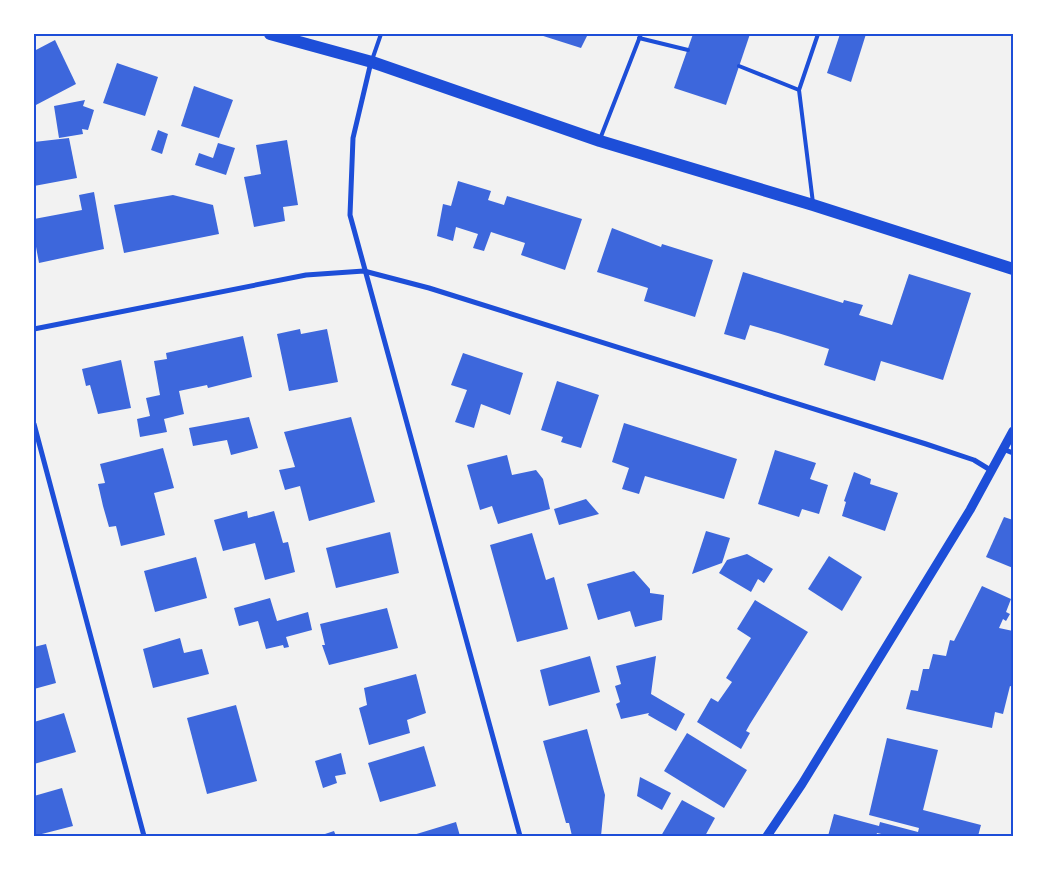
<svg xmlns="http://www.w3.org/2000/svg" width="1047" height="870" font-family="Figtree,sans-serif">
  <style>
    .building { fill: #3d67dc }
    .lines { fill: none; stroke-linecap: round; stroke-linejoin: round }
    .service { stroke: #1d4ed8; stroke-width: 4 }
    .minor { stroke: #1d4ed8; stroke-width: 5 }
    .tertiary { stroke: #1d4ed8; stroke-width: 9 }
    .primary { stroke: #1d4ed8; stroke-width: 12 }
    .neatline { fill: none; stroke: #1d4ed8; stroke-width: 2 }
  </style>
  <rect width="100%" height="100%" fill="#f2f2f2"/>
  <!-- building -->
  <g class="building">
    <polygon points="537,34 588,34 581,48"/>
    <polygon points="693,34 750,34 726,105 674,88"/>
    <polygon points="840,34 866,34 851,82 827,73"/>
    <polygon points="55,40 76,84 34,106 34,51"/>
    <polygon points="117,63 158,77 145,116 103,103"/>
    <polygon points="194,86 233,100 219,138 181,126"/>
    <polygon points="85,100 83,106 94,110 88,130 82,129 83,134 59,138 54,106"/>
    <polygon points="158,130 168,134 162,154 151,150"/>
    <polygon points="69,138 77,178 34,186 34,142"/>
    <polygon points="287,140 298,205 283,207 285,221 254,227 244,177 261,174 256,145"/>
    <polygon points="218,143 235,148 226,175 195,165 199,153 213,158"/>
    <polygon points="458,181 491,191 488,200 504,205 507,196 582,219 565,270 521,255 525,243 491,232 484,251 473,248 478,234 456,227 453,241 437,236 443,204 451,206"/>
    <polygon points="94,192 104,249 39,263 34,236 34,219 82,210 79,195"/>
    <polygon points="173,195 213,205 219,234 124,253 114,205"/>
    <polygon points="612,228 661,247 662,244 713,260 695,317 644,301 648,288 597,272"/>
    <polygon points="743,272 843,303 844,300 863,305 859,315 892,325 909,274 971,293 943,380 881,361 875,381 824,365 829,349 778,333 750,325 745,340 724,334"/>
    <polygon points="300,329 301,334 327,329 338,382 289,391 277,334"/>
    <polygon points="243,336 252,377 208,388 207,385 179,391 184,414 164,419 167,432 140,437 137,419 150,416 146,398 160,395 154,361 167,359 166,353"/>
    <polygon points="463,353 523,373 510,415 481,404 474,428 455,422 467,390 451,385"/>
    <polygon points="121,360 131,408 98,414 90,385 86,386 82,369"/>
    <polygon points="557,381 599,395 581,448 561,442 563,437 541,430"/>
    <polygon points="249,417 258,448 231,455 227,440 193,446 189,428"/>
    <polygon points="351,417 375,502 309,521 300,486 285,490 279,470 295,467 284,432"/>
    <polygon points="624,423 737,459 724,499 645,476 639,494 622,489 629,468 612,462"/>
    <polygon points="163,448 174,488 154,493 165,535 121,546 116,526 109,527 103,506 98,484 105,483 100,464"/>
    <polygon points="775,450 816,463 810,479 828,485 819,514 802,509 799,517 758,504"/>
    <polygon points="507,455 512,475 536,470 543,479 550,509 498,524 492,506 480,510 467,465"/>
    <polygon points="854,472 871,479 870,484 898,493 885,531 842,516 846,502 844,501"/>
    <polygon points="586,499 599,514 559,525 554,509"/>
    <polygon points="247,511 248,518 274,511 283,543 288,542 295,572 265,580 255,543 223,551 214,520"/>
    <polygon points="1004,517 1013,520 1013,568 986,557"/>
    <polygon points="706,531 730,538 722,563 692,574"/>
    <polygon points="390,532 399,573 336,588 326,548"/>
    <polygon points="532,533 546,580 554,577 568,629 517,642 490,545"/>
    <polygon points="747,554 773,569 764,583 758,579 751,592 719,573 727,560"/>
    <polygon points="829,556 862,577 842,611 808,589"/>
    <polygon points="196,557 207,598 155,612 144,571"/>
    <polygon points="634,571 650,589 650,593 664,595 662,620 635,627 630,611 598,620 587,584"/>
    <polygon points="982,586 1011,599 1006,612 1010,614 1006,621 1003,619 999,628 1013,631 1013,687 1010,686 1003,714 995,712 992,728 906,709 911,690 918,691 923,669 929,669 933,654 946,656 950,640 954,641"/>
    <polygon points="270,598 277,621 308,612 312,630 286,637 289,647 284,648 283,645 266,649 258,621 239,626 234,608"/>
    <polygon points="755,600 808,632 750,724 746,731 750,733 741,749 697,722 711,698 718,702 732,682 726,678 751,638 737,629"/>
    <polygon points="387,608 398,648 329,665 322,645 325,645 320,624"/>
    <polygon points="180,638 184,653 202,649 209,674 153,688 143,649"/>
    <polygon points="46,644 56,683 34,689 34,647"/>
    <polygon points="590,656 600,692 549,706 540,670"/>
    <polygon points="656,656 651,694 685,714 676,731 648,715 649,713 621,719 616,704 620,702 615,686 621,684 616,666"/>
    <polygon points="416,674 426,713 407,720 410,733 369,745 359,708 367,705 364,688"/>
    <polygon points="236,705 257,781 207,794 187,718"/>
    <polygon points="64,713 76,752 34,764 34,722"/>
    <polygon points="587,729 605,795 601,836 572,836 569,823 566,823 543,741"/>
    <polygon points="687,733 747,770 724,808 664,771"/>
    <polygon points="887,738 938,750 923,810 981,825 978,836 926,834 890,836 877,833 876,836 828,836 834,814 879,826 880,822 918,832 919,828 869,815"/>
    <polygon points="424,746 436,786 380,802 368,763"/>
    <polygon points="341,753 346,774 335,776 337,783 323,788 315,761"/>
    <polygon points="640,777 671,793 662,810 637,796"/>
    <polygon points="62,788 73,826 34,836 34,796"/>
    <polygon points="682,800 715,818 705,836 661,836"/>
    <polygon points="456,822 460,836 410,836"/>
    <polygon points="334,831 336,836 319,836"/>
  </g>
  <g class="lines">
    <!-- service -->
    <g class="service">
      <polyline points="639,38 688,50"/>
      <polyline points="372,60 381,34"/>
      <polyline points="739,66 799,90 813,203"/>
      <polyline points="799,90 818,34"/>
      <polyline points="600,139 641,34"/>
    </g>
    <!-- minor -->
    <g class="minor">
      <polyline points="371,62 353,138 350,215 520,836"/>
      <polyline points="34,329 306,275 364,271 429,288 926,444 974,460 992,471"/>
      <polyline points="34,424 144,836"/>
      <polyline points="1003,449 1013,453"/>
    </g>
    <!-- tertiary -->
    <polyline class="tertiary" points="767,836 802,784 970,510 1013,431"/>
    <!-- primary -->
    <polyline class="primary" points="270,34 372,62 600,141 813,205 1013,269"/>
  </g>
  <!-- border -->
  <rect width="1047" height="870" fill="none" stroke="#ffffff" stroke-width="70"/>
  <rect x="35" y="35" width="977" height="800" class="neatline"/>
</svg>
